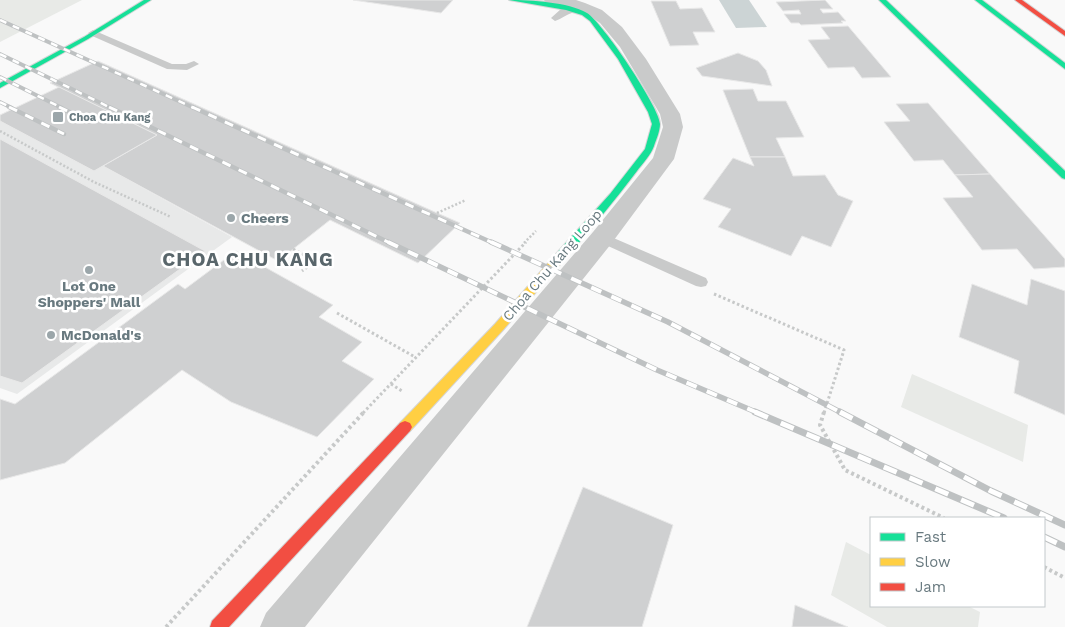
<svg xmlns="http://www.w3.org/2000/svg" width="1065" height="627" font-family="'Work Sans',sans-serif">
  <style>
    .built { fill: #e8e9e9 }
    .green { fill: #e8eae7 }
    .water { fill: #ccd4d5 }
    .building { fill: #cfd0d1; stroke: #e8e8e8 }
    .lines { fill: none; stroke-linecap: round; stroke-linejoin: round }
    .fast-casing { stroke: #d4d5d6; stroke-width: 2 }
    .slow-casing { stroke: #d4d5d6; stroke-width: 2 }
    .jam-casing { stroke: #d4d5d6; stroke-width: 2 }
    .path-far2 { stroke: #c7c9c9; stroke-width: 2.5; stroke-dasharray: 2 2; stroke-linecap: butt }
    .path-far1 { stroke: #c7c9c9; stroke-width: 3; stroke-dasharray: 2.5 2.5; stroke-linecap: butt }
    .path { stroke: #c7c9c9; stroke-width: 4; stroke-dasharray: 3 3; stroke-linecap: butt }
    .lane { fill: #c9caca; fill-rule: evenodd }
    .street { fill: #c9caca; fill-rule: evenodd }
    .fast { fill: #16e098; fill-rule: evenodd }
    .slow { fill: #ffcf43; fill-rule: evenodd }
    .jam { fill: #f24e42; fill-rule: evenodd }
    .rail-far3-casing { stroke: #bec1c2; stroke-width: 4 }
    .rail-far2-casing { stroke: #bec1c2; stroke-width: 4.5 }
    .rail-far1-casing { stroke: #bec1c2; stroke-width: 5.5 }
    .rail-casing { stroke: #bec1c2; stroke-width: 7 }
    .rail-far3 { stroke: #fff; stroke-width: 2.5; stroke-dasharray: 7; stroke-linecap: butt }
    .rail-far2 { stroke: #fff; stroke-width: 3; stroke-dasharray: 9; stroke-linecap: butt }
    .rail-far1 { stroke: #fff; stroke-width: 4; stroke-dasharray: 11; stroke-linecap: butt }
    .rail { stroke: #fff; stroke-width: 5; stroke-dasharray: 14; stroke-linecap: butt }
    .poi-dot { fill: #9ba6aa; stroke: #fff; stroke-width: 2 }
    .labels { text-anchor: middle; stroke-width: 5; stroke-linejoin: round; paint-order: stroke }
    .far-poi-label { font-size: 11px; font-weight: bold; fill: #68797f; stroke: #fff; text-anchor: start }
    .poi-label { font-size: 14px; font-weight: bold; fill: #68797f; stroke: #fff; text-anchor: start }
    .street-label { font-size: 14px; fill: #68797f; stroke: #fff }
    .district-label { font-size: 19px; font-weight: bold; letter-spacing: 1px; fill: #59666b; stroke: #fff }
  </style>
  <rect width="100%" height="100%" fill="#f9f9f9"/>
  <!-- built -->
  <polygon class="built" points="0,121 94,171 103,166 232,237 17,394 0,388"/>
  <!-- green -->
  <g class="green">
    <polygon points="0,0 82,0 0,42"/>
    <polygon points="912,374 1028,425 1023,462 901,407"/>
    <polygon points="846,542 871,555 871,606 968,606 980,612 978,627 887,627 831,595"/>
  </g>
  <!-- water -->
  <polygon class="water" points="719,0 749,0 767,27 736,28"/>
  <!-- building -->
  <g class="building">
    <polygon points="353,0 453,0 441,13"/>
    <polygon points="825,0 833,9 820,9 823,13 838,12 846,21 841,21 843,23 801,25 799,23 791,23 784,14 801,14 799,10 783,11 776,2"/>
    <polygon points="651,1 676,1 680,9 702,8 715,32 693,32 699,45 670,46"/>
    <polygon points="848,26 891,77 862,78 854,67 828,68 808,40 830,39 821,27"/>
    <polygon points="738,53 758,61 766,70 772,86 702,76 696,68"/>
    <polygon points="98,61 437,213 460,223 418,263 330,220 278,261 103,166 157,135 50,83"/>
    <polygon points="59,87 157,135 94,171 0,121 0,115"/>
    <polygon points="753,89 758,101 786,101 804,137 776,138 785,157 750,157 723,90"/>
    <polygon points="928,103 990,174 955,175 943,160 914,161 884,122 910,121 896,104"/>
    <polygon points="0,139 205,251 22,383 0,376"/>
    <polygon points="750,157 785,157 793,176 825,175 838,195 853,201 831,247 802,236 791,256 718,227 731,209 703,199 733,158 754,166"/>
    <polygon points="990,174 1065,259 1065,267 1034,269 1017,249 982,250 943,198 973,197 955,175"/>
    <polygon points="236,251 333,305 319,317 362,342 342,361 374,379 317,437 231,402 182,370 65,463 0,480 0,399 15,404 178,284 185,289"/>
    <polygon points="1031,279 1065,291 1065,415 1014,393 1019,361 959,337 972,284 1027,305"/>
    <polygon points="583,487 673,525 642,627 527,627"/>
    <polygon points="795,605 848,627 792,627"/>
  </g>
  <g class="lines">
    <!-- fast casing -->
    <g class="fast-casing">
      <g id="fast">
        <polygon points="144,0 151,0 88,39 0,88 0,83 84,37"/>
        <path d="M509 0C531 0 568 2 587 13 602 22 660 108 660 124 660 131 656 140 654 146 651 155 642 164 637 171 614 202 589 231 564 260L560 261 555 257 556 254 610 194 645 149 652 124 648 112 618 59 590 21 582 15 566 10Z"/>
        <polygon points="879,0 886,0 1065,171 1065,179 1062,178"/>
        <polygon points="975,0 982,0 1065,63 1065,69"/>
      </g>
    </g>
    <!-- slow casing -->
    <g class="slow-casing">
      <polygon id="slow" points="560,253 565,257 564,260 503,330 410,431 405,433 400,431 398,427 400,423 495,324 556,254"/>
    </g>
    <!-- jam casing -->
    <g class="jam-casing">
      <g id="jam">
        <polygon points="1015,0 1022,0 1065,31 1065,36"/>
        <polygon points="405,421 410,423 412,427 410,431 229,627 210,627 212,621 400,423"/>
      </g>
    </g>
    <!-- path-far2 -->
    <g class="path-far2">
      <polyline points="0,131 94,182 171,217"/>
      <polyline points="437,213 466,200"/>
      <polyline points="524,243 536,231"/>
    </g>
    <!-- path-far1 -->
    <g class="path-far1">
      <polyline points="293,249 315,261 302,271"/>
      <polyline points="714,294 844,350 824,413"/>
      <polyline points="337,313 415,357"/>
      <polyline points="391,384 402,391"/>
      <polyline points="363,413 526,242"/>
    </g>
    <!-- path -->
    <g class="path">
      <polyline points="824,412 820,425 845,470 944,518"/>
      <polyline points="1044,567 1065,578"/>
      <polyline points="166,627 364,412"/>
    </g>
    <!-- lane -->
    <g class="lane">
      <path d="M572 7 575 8V12C566 14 562 19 555 21L551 18 561 9Z"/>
      <polygon points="93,30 172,64 186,64 194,61 199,64 187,70 167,69 90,35 88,33"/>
      <polygon points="602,233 706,278 708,282 706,286 701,287 696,286 597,241 595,238 597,235"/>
    </g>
    <!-- street -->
    <polygon class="street" points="544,0 576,0 585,3 602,10 622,27 646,59 680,114 683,127 674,159 611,244 305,627 260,627 266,613 593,232 653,158 663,127 660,114 620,47 600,23 590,16 569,8 546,3"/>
    <!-- fast -->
    <use href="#fast" class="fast"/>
    <!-- slow -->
    <use href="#slow" class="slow"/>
    <!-- jam -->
    <use href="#jam" class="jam"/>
    <!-- rail-far3 casing -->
    <g class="rail-far3-casing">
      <g id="rail-far3">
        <polyline points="0,20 194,108"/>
        <polyline points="0,54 111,108"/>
        <polyline points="0,77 62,108"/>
        <polyline points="0,102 12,108"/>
      </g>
    </g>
    <!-- rail-far2 casing -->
    <g class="rail-far2-casing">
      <g id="rail-far2">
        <polyline points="9,107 64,134"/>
        <polyline points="59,107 88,121"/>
        <polyline points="109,107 390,243"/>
        <polyline points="192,107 493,243"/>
      </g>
    </g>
    <!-- rail-far1 casing -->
    <g class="rail-far1-casing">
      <g id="rail-far1">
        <polyline points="388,242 657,370 758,413"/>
        <polyline points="491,242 668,322 842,413"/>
      </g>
    </g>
    <!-- rail casing -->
    <g class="rail-casing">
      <g id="rail">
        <polyline points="755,412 1004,518"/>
        <polyline points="840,412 991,491 1065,525"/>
        <polyline points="1044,537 1065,547"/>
      </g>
    </g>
    <!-- rail-far3 -->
    <use href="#rail-far3" class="rail-far3"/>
    <!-- rail-far2 -->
    <use href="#rail-far2" class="rail-far2"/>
    <!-- rail-far1 -->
    <use href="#rail-far1" class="rail-far1"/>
    <!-- rail -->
    <use href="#rail" class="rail"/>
  </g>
  <!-- markers -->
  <g class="poi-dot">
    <rect x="52" y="111" width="12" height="12" rx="2.5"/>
    <circle cx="231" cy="218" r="5"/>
    <circle cx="89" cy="270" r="5"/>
    <circle cx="51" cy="335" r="5"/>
  </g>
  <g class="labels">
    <!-- far-poi labels -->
    <g class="far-poi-label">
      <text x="69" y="121">Choa Chu Kang</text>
    </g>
    <!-- poi labels -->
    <g class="poi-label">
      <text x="241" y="223">Cheers</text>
      <text x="89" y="291" text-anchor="middle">Lot One<tspan x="89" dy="16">Shoppers' Mall</tspan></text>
      <text x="61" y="340">McDonald's</text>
    </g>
    <!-- street labels -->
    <g class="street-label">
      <text transform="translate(552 265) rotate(-49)" y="5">Choa Chu Kang Loop</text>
    </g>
    <!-- district labels -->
    <g class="district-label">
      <text x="248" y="266">CHOA CHU KANG</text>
    </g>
  </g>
  <!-- legend -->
  <rect x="870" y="517" width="175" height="90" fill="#ffffff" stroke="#c3c9cc"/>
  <rect x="880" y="533" width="25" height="8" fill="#16e098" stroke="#c3c9cc"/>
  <text x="915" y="542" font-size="15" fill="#68797f">Fast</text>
  <rect x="880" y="558" width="25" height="8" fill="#ffcf43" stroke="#c3c9cc"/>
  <text x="915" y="567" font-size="15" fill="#68797f">Slow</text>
  <rect x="880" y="583" width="25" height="8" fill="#f24e42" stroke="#c3c9cc"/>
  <text x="915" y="592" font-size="15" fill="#68797f">Jam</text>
</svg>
